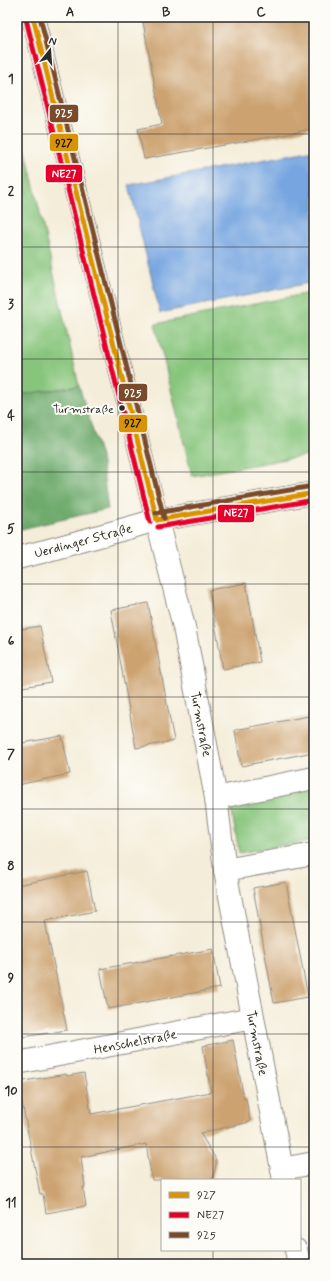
<svg xmlns="http://www.w3.org/2000/svg" width="331" height="1281" font-family="Mynerve,sans-serif">
  <style>
    .green { fill: #87c57c; stroke: #597854 }
    .forest { fill: #6daa6c; stroke: #4c6a4c }
    .water { fill: #76a5e0; stroke: #506886 }
    .building { fill: #cca26f }
    .lines { fill: none; stroke-linecap: round; stroke-linejoin: round }
    .minor-casing { stroke: #908c82; stroke-width: 24 }
    .minor { stroke: #fff; stroke-width: 22 }
    .bus-1-casing { stroke: #fdfcf7; stroke-width: 8 }
    .bus-2-casing { stroke: #fdfcf7; stroke-width: 8 }
    .bus-3-casing { stroke: #fdfcf7; stroke-width: 8 }
    .bus-1 { stroke: #d89406; stroke-width: 5 }
    .bus-2 { stroke: #e4002b; stroke-width: 5 }
    .bus-3 { stroke: #7a4b2a; stroke-width: 5 }
    .grid { fill: none; stroke: #2b2b2b; stroke-width: 1; stroke-opacity: 0.55 }
    .bus-dot { fill: #2b2b2b; stroke: #fdfcf7; stroke-width: 1.5 }
    .labels { text-anchor: middle; stroke-width: 4; stroke-linejoin: round; paint-order: stroke }
    .bus-label { font-size: 12px; fill: #2b2b2b; stroke: #fdfcf7; text-anchor: end }
    .street-label { font-size: 13px; fill: #2b2b2b; stroke: #fdfcf7 }
    .line-badge { stroke: #fdfcf7; stroke-width: 1.5 }
    .badge-label { font-size: 11px; text-anchor: middle; font-weight: bold; fill: #fff }
    .pale-badge-label { font-size: 11px; text-anchor: middle; font-weight: bold; fill: #111 }
    .neatline { fill: none; stroke: #2b2b2b; stroke-width: 1.5 }
    .grid-label { font-size: 13px; text-anchor: middle; font-weight: bold; fill: #2b2b2b }
  </style>
  <rect width="100%" height="100%" fill="#fdfcf7"/>
  <filter id="ink" filterUnits="userSpaceOnUse"><feTurbulence type="fractalNoise" baseFrequency=".025" numOctaves="2"/><feDisplacementMap in="SourceGraphic" scale="8" xChannelSelector="R" yChannelSelector="G"/><feConvolveMatrix kernelMatrix="1 2 1 2 8 2 1 2 1" color-interpolation-filters="sRGB"/></filter>
  <filter id="wash" filterUnits="userSpaceOnUse"><feTurbulence type="fractalNoise" baseFrequency=".012" numOctaves="4" result="noise"/><feDisplacementMap in="SourceGraphic" scale="16" xChannelSelector="R" yChannelSelector="G"/><feGaussianBlur stdDeviation="0.9" result="paint"/><feColorMatrix in="noise" values="0 0 0 0 0 0 0 0 0 0 0 0 0 0 0 0 0 1.4 0 .05"/><feComposite in="paint" operator="in"/></filter>
  <g filter="url(#wash)">
    <rect width="100%" height="100%" fill="#f4edd9"/>
    <!-- green -->
    <g class="green">
      <polygon points="17,111 79,386 17,395"/>
      <polygon points="314,292 314,454 192,476 155,324"/>
      <polygon points="314,785 314,840 239,853 230,801"/>
    </g>
    <!-- forest -->
    <polygon class="forest" points="79,386 101,457 108,509 17,530 17,395"/>
    <!-- water -->
    <polygon class="water" points="314,150 314,282 160,313 129,185"/>
    <g id="blocks">
      <!-- building -->
      <g class="building">
        <polygon points="169,17 310,17 314,39 314,128 288,134 144,159 138,129 162,124 143,22"/>
        <polygon points="246,583 260,662 223,669 209,590"/>
        <polygon points="148,603 174,741 136,748 111,610"/>
        <polygon points="40,626 51,682 17,688 17,630"/>
        <polygon points="314,715 314,752 241,766 235,730"/>
        <polygon points="62,736 70,774 17,785 17,744"/>
        <polygon points="87,871 95,911 45,921 67,1030 17,1038 17,885"/>
        <polygon points="286,882 308,997 274,1003 253,888"/>
        <polygon points="213,949 220,988 108,1009 100,969"/>
        <polygon points="233,1040 244,1099 246,1098 250,1122 200,1133 214,1156 216,1160 216,1165 212,1180 152,1180 146,1144 81,1157 85,1187 83,1187 86,1206 46,1213 43,1194 40,1194 18,1082 66,1074 67,1076 84,1073 91,1114 211,1092 203,1046"/>
      </g>
    </g>
  </g>
  <g filter="url(#ink)">
    <use href="#blocks" fill-opacity="0" stroke="#908c82" stroke-width="1"/>
    <g class="lines">
      <!-- minor casing -->
      <g class="minor-casing">
        <g id="minor">
          <polyline points="33,17 157,520 184,627 216,798 225,870 284,1180"/>
          <polyline points="17,558 45,551 157,520 314,493"/>
          <polyline points="216,798 314,778"/>
          <polyline points="225,870 314,854"/>
          <polyline points="17,1063 253,1018"/>
          <polyline points="282,1169 314,1163"/>
          <polyline points="296,1250 299,1263"/>
        </g>
      </g>
      <!-- minor -->
      <use href="#minor" class="minor"/>
      <!-- bus-1 casing -->
      <g class="bus-1-casing">
        <g id="bus-1">
          <polyline points="33,17 157,520"/>
          <polyline points="157,520 314,493"/>
        </g>
      </g>
      <!-- bus-2 casing -->
      <g class="bus-2-casing">
        <g id="bus-2">
          <polyline points="26,19 150,522"/>
          <polyline points="158,527 314,500"/>
        </g>
      </g>
      <!-- bus-3 casing -->
      <g class="bus-3-casing">
        <g id="bus-3">
          <polyline points="40,17 164,518"/>
          <polyline points="156,513 313,486"/>
        </g>
      </g>
      <!-- bus-1 -->
      <use href="#bus-1" class="bus-1"/>
      <!-- bus-2 -->
      <use href="#bus-2" class="bus-2"/>
      <!-- bus-3 -->
      <use href="#bus-3" class="bus-3"/>
    </g>
  </g>
  <!-- grid -->
  <path class="grid" d="M118 17V1264M213 17V1180M17 134H314M17 247H314M17 359H314M17 472H314M17 584H314M17 697H314M17 809H314M17 922H314M17 1034H314M17 1147H314M213 1250V1264"/>
  <!-- markers -->
  <circle class="bus-dot" cx="122" cy="408" r="3.5"/>
  <g class="labels">
    <!-- bus labels -->
    <g class="bus-label">
      <text x="114" y="413">Turmstraße</text>
    </g>
    <!-- street labels -->
    <g class="street-label">
      <text transform="translate(83 540) rotate(-15)" y="5">Uerdinger Straße</text>
      <text transform="translate(202 724) rotate(79)" y="5">Turmstraße</text>
      <text transform="translate(135 1041) rotate(-11)" y="5">Henschelstraße</text>
      <text transform="translate(258 1043) rotate(79)" y="5">Turmstraße</text>
    </g>
  </g>
  <g class="line-badge">
    <rect x="49" y="104" width="30" height="19" rx="4" fill="#7a4b2a"/>
    <rect x="49" y="133" width="30" height="19" rx="4" fill="#d89406"/>
    <rect x="45" y="164" width="38" height="19" rx="4" fill="#e4002b"/>
    <rect x="118" y="383" width="30" height="19" rx="4" fill="#7a4b2a"/>
    <rect x="118" y="414" width="30" height="19" rx="4" fill="#d89406"/>
    <rect x="217" y="504" width="38" height="19" rx="4" fill="#e4002b"/>
  </g>
  <g class="badge-label">
    <text x="64" y="117">925</text>
    <text x="64" y="178">NE27</text>
    <text x="133" y="397">925</text>
    <text x="236" y="517">NE27</text>
  </g>
  <g class="pale-badge-label">
    <text x="64" y="147">927</text>
    <text x="133" y="427">927</text>
  </g>
  <!-- margin -->
  <rect width="331" height="1281" fill="none" stroke="#fdfcf7" stroke-width="44"/>
  <!-- legend -->
  <rect x="161" y="1179" width="140" height="72" fill="#fdfcf7" stroke="#a9a8a5"/>
  <rect x="169" y="1192" width="20" height="6" fill="#d89406" stroke="#a9a8a5"/>
  <text x="197" y="1199" font-size="12" fill="#2b2b2b">927</text>
  <rect x="169" y="1212" width="20" height="6" fill="#e4002b" stroke="#a9a8a5"/>
  <text x="197" y="1219" font-size="12" fill="#2b2b2b">NE27</text>
  <rect x="169" y="1232" width="20" height="6" fill="#7a4b2a" stroke="#a9a8a5"/>
  <text x="197" y="1239" font-size="12" fill="#2b2b2b">925</text>
  <!-- north arrow -->
  <g transform="translate(50 50) rotate(17)" stroke="#fdfcf7" stroke-width="3" paint-order="stroke">
  <path d="M0-3L7 15L0 10L-7 15Z" fill="#2b2b2b"/>
  <text y="-6" font-size="11" font-weight="bold" text-anchor="middle" fill="#2b2b2b">N</text>
  </g>
  <rect x="22" y="22" width="287" height="1237" class="neatline"/>
  <g class="grid-label">
    <text x="70" y="16">A</text>
    <text x="166" y="16">B</text>
    <text x="261" y="16">C</text>
    <text x="11" y="83">1</text>
    <text x="11" y="195">2</text>
    <text x="11" y="308">3</text>
    <text x="11" y="420">4</text>
    <text x="11" y="533">5</text>
    <text x="11" y="645">6</text>
    <text x="11" y="758">7</text>
    <text x="11" y="870">8</text>
    <text x="11" y="982">9</text>
    <text x="11" y="1095">10</text>
    <text x="11" y="1207">11</text>
  </g>
</svg>
